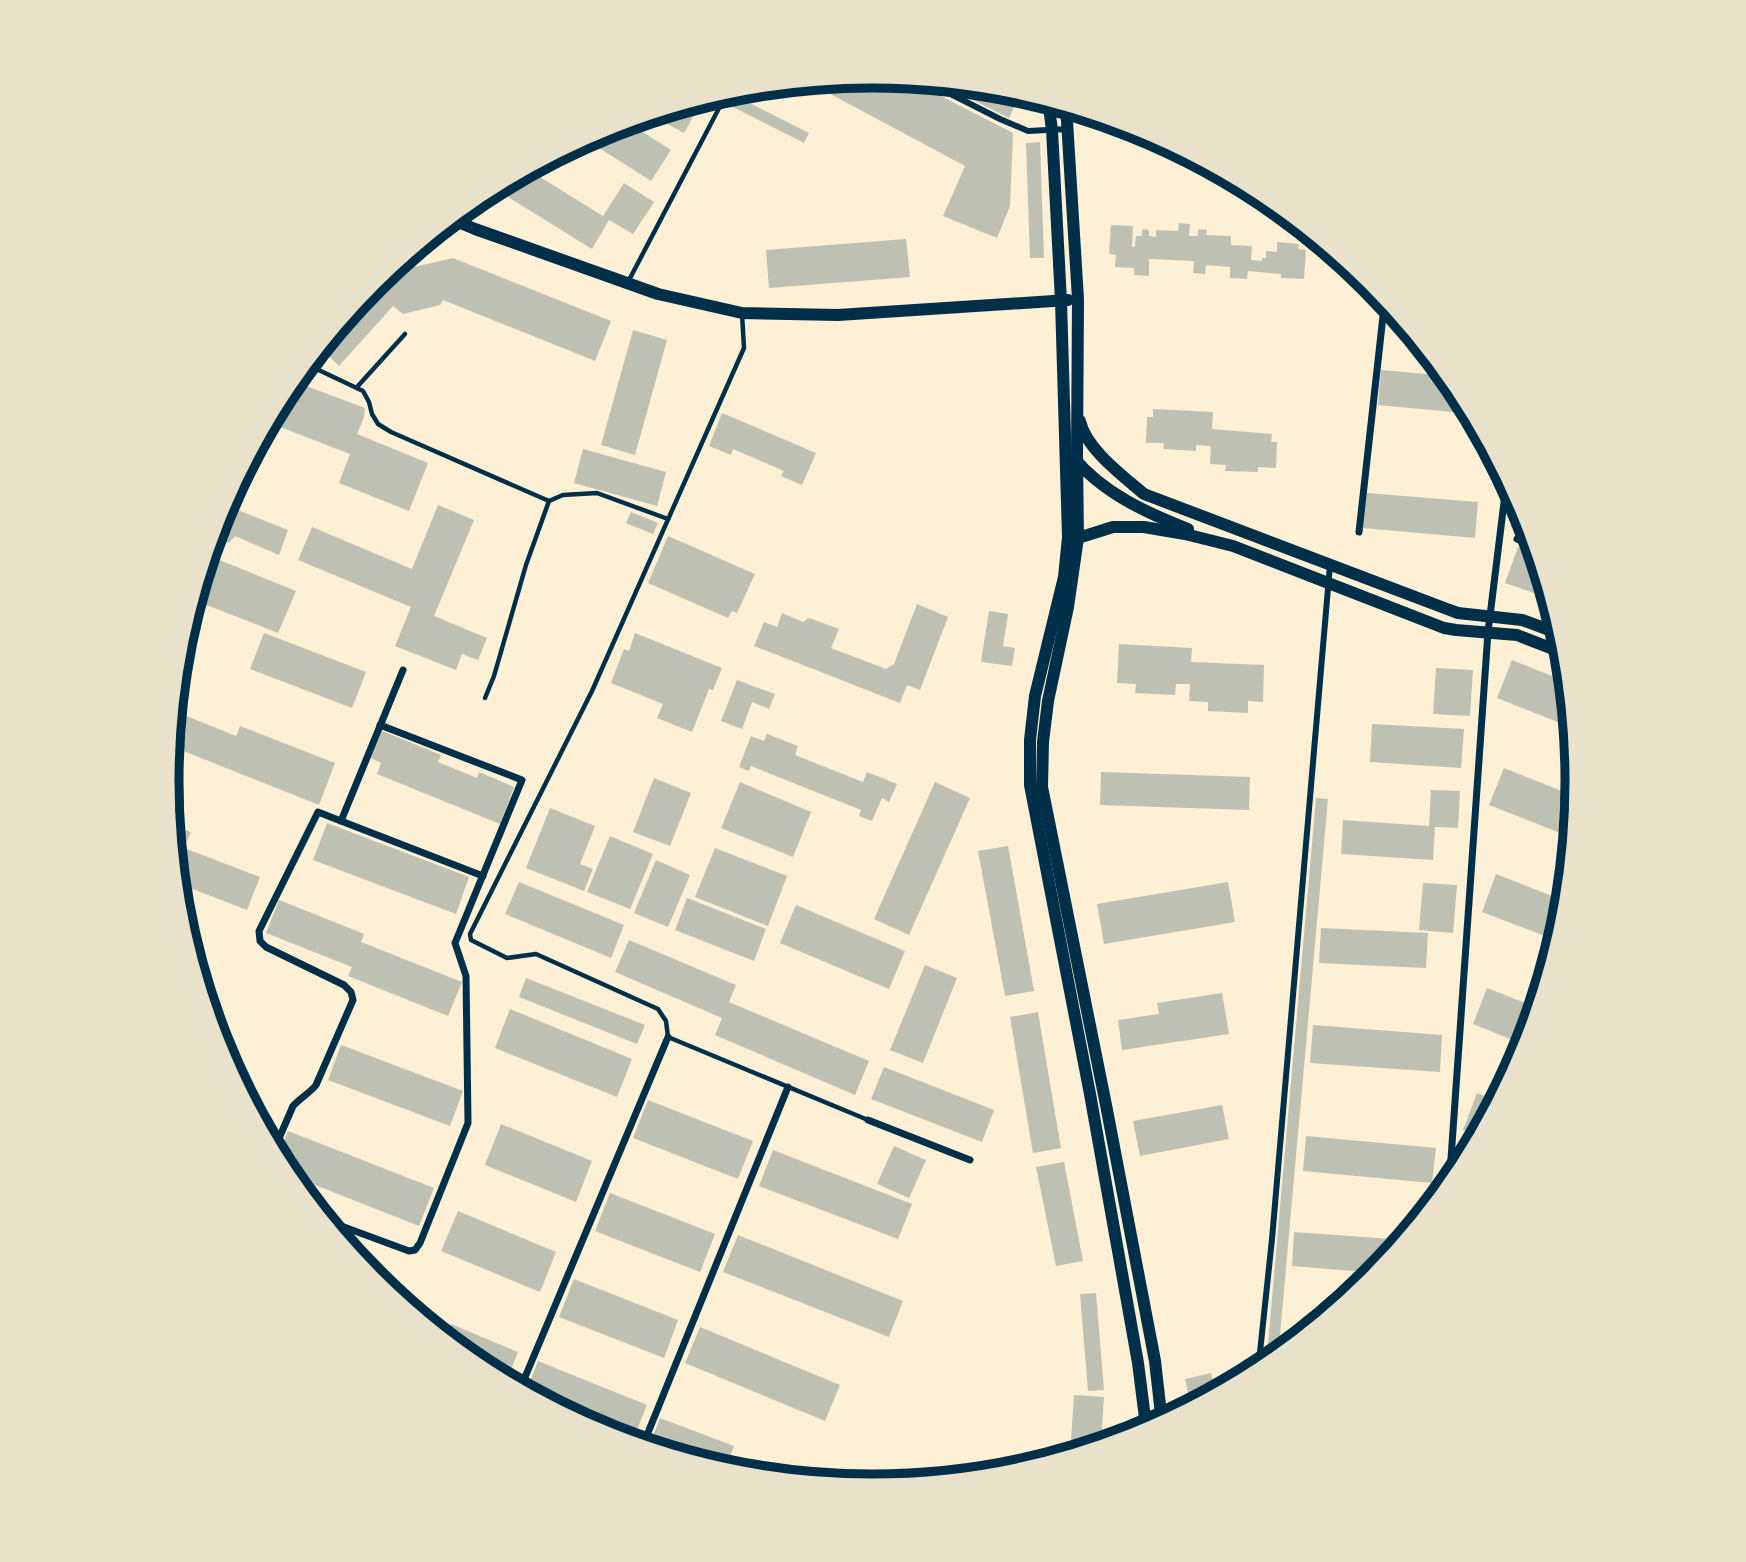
<svg xmlns="http://www.w3.org/2000/svg" width="1746" height="1562" font-family="'Public Sans',sans-serif">
  <style>
    .building { fill: #bec0b2 }
    .lines { fill: none; stroke-linecap: round; stroke-linejoin: round }
    .service { stroke: #003049; stroke-width: 4.5 }
    .pedestrian { stroke: #003049; stroke-width: 6 }
    .minor { stroke: #003049; stroke-width: 7 }
    .secondary { stroke: #003049; stroke-width: 12 }
    .rim { fill: none; stroke: #003049; stroke-width: 9 }
  </style>
  <rect width="100%" height="100%" fill="#fdf0d5"/>
  <!-- building -->
  <g class="building">
    <polygon points="873,75 906,78 1013,133 1010,206 997,238 943,216 965,166 808,82"/>
    <polygon points="978,86 1011,89 1021,92 1009,118 971,99"/>
    <polygon points="734,95 809,133 804,143 729,105"/>
    <polygon points="703,99 684,133 656,118 659,112"/>
    <polygon points="627,122 671,150 651,181 585,139 603,129"/>
    <polygon points="1040,142 1044,258 1030,258 1026,143"/>
    <polygon points="527,169 603,216 624,183 654,202 633,234 609,220 592,249 495,189 497,185"/>
    <polygon points="1179,223 1190,224 1189,236 1198,236 1198,229 1207,230 1206,235 1231,236 1231,245 1252,246 1251,260 1262,261 1262,258 1266,258 1266,251 1277,252 1277,242 1299,244 1298,249 1306,250 1304,279 1281,278 1281,274 1248,271 1247,279 1230,278 1230,267 1206,265 1205,274 1193,273 1194,261 1149,259 1149,276 1134,275 1134,268 1115,267 1116,255 1109,254 1111,225 1133,226 1132,247 1135,247 1136,236 1142,236 1142,229 1149,230 1149,236 1156,237 1156,230 1178,231"/>
    <polygon points="906,239 910,277 769,288 766,250"/>
    <polygon points="453,258 611,321 595,361 443,300 440,305 403,314 393,306 339,366 320,348 374,282 384,274"/>
    <polygon points="633,330 667,340 635,455 601,445"/>
    <polygon points="1381,370 1449,376 1460,389 1473,414 1378,405"/>
    <polygon points="293,381 365,408 364,417 357,434 428,463 409,511 339,483 350,454 272,424 262,435 286,389"/>
    <polygon points="1153,409 1213,412 1212,429 1272,434 1271,442 1277,442 1276,468 1258,467 1258,472 1225,471 1226,465 1210,464 1211,446 1196,445 1196,451 1163,449 1164,443 1146,443 1147,417 1153,417"/>
    <polygon points="722,413 816,453 802,485 781,476 784,471 733,449 731,455 709,446"/>
    <polygon points="583,449 666,472 657,506 574,483"/>
    <polygon points="240,476 246,482 246,494 233,508 288,530 279,555 235,536 229,543 218,539 212,557 296,591 278,633 194,600 221,511"/>
    <polygon points="1367,493 1478,502 1475,538 1363,528"/>
    <polygon points="1520,502 1525,511 1532,535 1511,527"/>
    <polygon points="438,505 474,520 434,616 487,638 478,660 462,654 456,670 395,646 411,607 298,560 312,527 412,569"/>
    <polygon points="631,512 658,523 653,534 626,523"/>
    <polygon points="668,536 755,574 737,613 732,611 728,618 648,583"/>
    <polygon points="1518,547 1538,555 1552,599 1505,583"/>
    <polygon points="917,604 948,617 920,690 907,685 900,703 754,646 764,622 777,627 782,613 803,622 809,618 839,629 831,648 886,669 894,664"/>
    <polygon points="989,611 1008,614 1003,646 1015,648 1012,666 981,662"/>
    <polygon points="264,633 366,672 352,708 250,669"/>
    <polygon points="635,633 722,668 713,690 709,689 692,732 657,718 663,704 611,683 624,649 629,651"/>
    <polygon points="1119,644 1192,648 1191,662 1264,665 1263,702 1248,701 1248,713 1208,711 1208,702 1189,701 1190,684 1176,684 1175,695 1135,693 1136,684 1117,683"/>
    <polygon points="1512,660 1569,683 1573,728 1497,698"/>
    <polygon points="1436,668 1473,670 1470,716 1433,714"/>
    <polygon points="737,680 775,694 769,709 752,702 742,729 721,721"/>
    <polygon points="174,711 236,736 240,726 335,763 319,805 171,746"/>
    <polygon points="1372,724 1464,729 1461,768 1370,762"/>
    <polygon points="382,731 441,755 438,762 477,778 479,772 514,787 500,824 377,774 381,763 371,758"/>
    <polygon points="767,734 798,746 795,755 863,782 867,772 897,784 889,802 882,798 872,821 859,816 861,810 751,766 749,771 739,767 751,736 764,741"/>
    <polygon points="1504,768 1577,797 1573,838 1489,805"/>
    <polygon points="1101,772 1250,777 1249,810 1100,805"/>
    <polygon points="654,778 691,793 670,846 633,832"/>
    <polygon points="740,782 811,812 793,857 721,828"/>
    <polygon points="935,782 970,798 909,935 874,919"/>
    <polygon points="1431,790 1460,791 1458,828 1435,827 1433,860 1341,854 1343,820 1429,826"/>
    <polygon points="1316,798 1328,799 1278,1357 1266,1367"/>
    <polygon points="550,808 595,826 580,864 593,869 584,891 526,868"/>
    <polygon points="327,823 469,877 456,914 313,860"/>
    <polygon points="172,825 191,832 184,848 260,877 247,910 177,883"/>
    <polygon points="610,836 653,854 630,909 587,892"/>
    <polygon points="1008,846 1034,991 1005,996 978,851"/>
    <polygon points="715,848 787,876 768,926 695,897"/>
    <polygon points="656,860 690,875 668,927 634,913"/>
    <polygon points="1496,874 1567,902 1565,919 1558,941 1482,912"/>
    <polygon points="519,882 624,925 611,958 505,914"/>
    <polygon points="1228,882 1235,922 1104,944 1097,904"/>
    <polygon points="1423,883 1457,885 1453,933 1419,930"/>
    <polygon points="687,898 766,929 754,961 675,930"/>
    <polygon points="279,900 364,934 361,942 462,982 448,1016 348,976 352,967 266,933"/>
    <polygon points="796,905 905,951 889,989 780,943"/>
    <polygon points="1321,928 1428,933 1426,968 1319,963"/>
    <polygon points="629,940 736,985 729,1002 869,1061 855,1095 715,1035 722,1018 615,972"/>
    <polygon points="925,965 957,978 923,1063 890,1050"/>
    <polygon points="526,978 645,1025 637,1044 519,997"/>
    <polygon points="1487,988 1538,1008 1527,1046 1473,1024"/>
    <polygon points="1222,993 1229,1034 1122,1050 1118,1020 1159,1014 1157,1003"/>
    <polygon points="510,1009 632,1059 617,1097 495,1048"/>
    <polygon points="1038,1012 1061,1148 1033,1153 1010,1017"/>
    <polygon points="1313,1025 1442,1035 1440,1072 1310,1063"/>
    <polygon points="341,1045 463,1091 450,1126 328,1080"/>
    <polygon points="884,1067 994,1110 982,1142 871,1099"/>
    <polygon points="1477,1093 1498,1101 1479,1137 1463,1130"/>
    <polygon points="648,1100 753,1141 738,1179 633,1138"/>
    <polygon points="1222,1105 1229,1139 1140,1156 1133,1121"/>
    <polygon points="501,1124 592,1161 576,1202 485,1165"/>
    <polygon points="288,1131 434,1188 419,1226 287,1174 278,1158"/>
    <polygon points="1306,1136 1436,1148 1432,1183 1303,1171"/>
    <polygon points="894,1146 926,1160 909,1198 877,1184"/>
    <polygon points="773,1150 912,1204 898,1239 759,1186"/>
    <polygon points="1064,1162 1083,1261 1056,1266 1036,1167"/>
    <polygon points="610,1193 715,1234 700,1272 595,1231"/>
    <polygon points="458,1211 556,1252 540,1292 441,1251"/>
    <polygon points="1294,1232 1405,1240 1378,1273 1292,1266"/>
    <polygon points="738,1235 903,1301 889,1337 723,1272"/>
    <polygon points="370,1276 402,1288 398,1300 374,1280"/>
    <polygon points="574,1279 678,1320 664,1358 559,1317"/>
    <polygon points="1096,1293 1104,1390 1088,1391 1080,1294"/>
    <polygon points="451,1324 518,1352 506,1381 481,1368 445,1338"/>
    <polygon points="700,1327 840,1385 825,1421 685,1363"/>
    <polygon points="538,1361 647,1405 632,1442 598,1431 526,1392"/>
    <polygon points="1211,1373 1216,1394 1191,1407 1185,1379"/>
    <polygon points="1074,1395 1104,1397 1101,1446 1070,1455"/>
    <polygon points="660,1418 734,1446 725,1470 649,1447"/>
    <polygon points="746,1469 762,1475 762,1476 744,1474"/>
  </g>
  <g class="lines">
    <!-- service -->
    <g class="service">
      <polyline points="765,86 783,96"/>
      <polyline points="628,282 728,91"/>
      <polyline points="742,314 744,348 592,691 470,934 471,940 507,958 536,954 658,1009 666,1021 668,1037 868,1120"/>
      <polyline points="306,364 363,391 369,402 372,414 378,424 391,432 549,501 563,495 597,493 668,519"/>
      <polyline points="357,387 405,334"/>
      <polyline points="485,698 494,676 526,565 549,501"/>
    </g>
    <!-- pedestrian -->
    <g class="pedestrian">
      <polyline points="923,80 1000,119 1028,131 1067,129"/>
      <polyline points="1258,1371 1272,1239 1330,565"/>
    </g>
    <!-- minor -->
    <g class="minor">
      <polyline points="1359,532 1385,298"/>
      <polyline points="1517,539 1536,546"/>
      <polyline points="341,821 483,876"/>
      <polyline points="868,1120 970,1160"/>
      <path d="M274 1150 293 1106C300 1098 310 1093 316 1085L353 1000 351 992 344 985 266 947 260 941 259 931 318 812 341 821 403 670"/>
      <polyline points="1449,1187 1488,632 1507,478"/>
      <polyline points="325,1220 409,1251 415,1250 420,1243 468,1123 466,976 455,943 522,780 380,725"/>
      <polyline points="520,1389 668,1037"/>
      <polyline points="643,1445 788,1087"/>
    </g>
    <!-- secondary -->
    <g class="secondary">
      <polyline points="1048,100 1052,130 1061,301 1068,537 1064,577 1035,696 1030,740 1030,785 1090,1094 1138,1363 1145,1418 1145,1432"/>
      <polyline points="1066,105 1078,299 1077,457 1078,538 1068,607 1048,701 1043,742 1042,787 1106,1105 1155,1361 1162,1423"/>
      <polyline points="451,219 475,229 658,294 742,313 838,315 1068,300"/>
      <path d="M1080 421C1086 449 1123 476 1144 494L1447 609 1458 613 1522 620 1563 635"/>
      <path d="M1074 458C1103 493 1147 513 1188 529"/>
      <polyline points="1072,537 1078,538 1113,527 1144,527 1185,534 1233,546 1444,628 1456,630 1517,635 1566,654"/>
    </g>
  </g>
  <!-- crop -->
  <path d="M0 0H1746V1562H0ZM179 781a693 693 0 1 1 1386 0a693 693 0 1 1-1386 0Z" fill="#e9e1ca" fill-rule="evenodd"/>
  <path class="rim" d="M179 781a693 693 0 1 1 1386 0a693 693 0 1 1-1386 0Z"/>
</svg>
